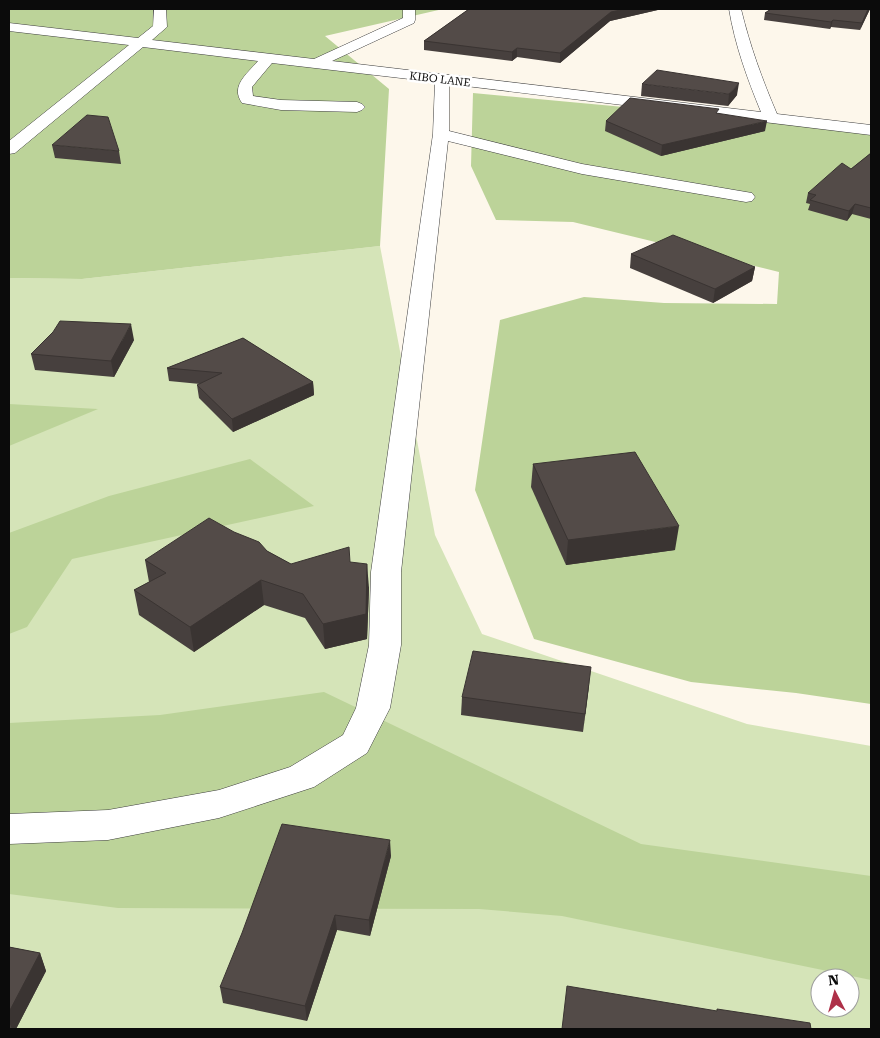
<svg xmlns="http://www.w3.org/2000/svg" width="880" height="1038" font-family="'Roboto Serif',serif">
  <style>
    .green { fill: #d5e4b8; fill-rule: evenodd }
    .forest { fill: #bcd399 }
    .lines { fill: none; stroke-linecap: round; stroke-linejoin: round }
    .minor-casing { stroke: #3e3e3e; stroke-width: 1 }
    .minor { fill: #fff; fill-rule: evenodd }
    .wall { fill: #47403e }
    .shaded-wall { fill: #3a3432 }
    .building { fill: #534b48; stroke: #3a3432 }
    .labels { text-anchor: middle; stroke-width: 5; stroke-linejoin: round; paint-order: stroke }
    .far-street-label { font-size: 11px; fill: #0b0b0b; stroke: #fff }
  </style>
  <rect width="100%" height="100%" fill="#fdf7eb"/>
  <!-- green -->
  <path class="green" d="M380 246 435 535 482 634 747 724 871 746V1029H9V278L82 279ZM820 978H850V1008H820Z"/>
  <!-- forest -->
  <g class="forest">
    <polygon points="9,9 443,9 325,36 389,89 380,246 82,279 9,278"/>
    <polygon points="473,93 871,130 871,704 796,693 691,682 534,639 475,490 500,320 584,297 664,303 777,304 779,272 573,222 496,220 471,166"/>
    <polygon points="9,404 98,409 9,446"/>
    <polygon points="250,459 314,506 72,559 27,627 9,634 9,533 109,496"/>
    <polygon points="324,692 641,844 871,876 871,980 562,916 479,909 118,908 9,894 9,723 160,715"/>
  </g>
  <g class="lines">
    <!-- minor casing -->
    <g class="minor-casing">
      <path id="minor" d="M154 9H166L167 27 152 40 314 59 403 18V9H415V20L414 23 332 61 761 112C747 78 735 45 729 9H741C750 46 762 79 777 114L871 125V135L449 84V131L582 164 746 192 752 193 755 197 752 201 746 202 582 174 448 141 401 572V645L390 708 367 753 314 787 219 818 108 840 9 844V814L108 810 219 790 290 767 343 735 356 708 369 645 371 572 433 134 435 82 272 63 252 87 253 96 281 100 357 102 362 104 365 107 362 110 357 112 281 110 242 103C230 86 247 74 258 61L143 47 15 153 9 154V141L129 45 9 31V23L138 38 153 26Z"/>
    </g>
    <!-- minor -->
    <use href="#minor" class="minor"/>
  </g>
  <!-- wall -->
  <g class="wall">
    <polygon points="469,9 662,9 610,21 560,63 517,57 512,61 424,50 424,41"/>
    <polygon points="771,9 870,9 860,30 831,27 830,29 764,20 765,13"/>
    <polygon points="642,84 737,95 728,106 641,96"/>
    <polygon points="718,113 765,131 661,156 605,131 606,121"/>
    <polygon points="52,145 119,151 121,164 55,158"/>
    <polygon points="871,153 871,219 852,214 847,221 808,210 810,204 806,203 808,193 851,169"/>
    <polygon points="631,254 755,267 752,281 713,303 630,268"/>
    <polygon points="243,338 313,382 314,395 233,432 199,398 197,385 200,384 169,381 167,368"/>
    <polygon points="134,340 114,377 35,370 31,354"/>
    <polygon points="533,464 675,550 566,565 531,487"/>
    <polygon points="267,551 291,564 350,562 369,588 367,639 325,649 305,618 264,605 194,652 139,615 134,590 149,582 145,560"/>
    <polygon points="589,685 583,732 461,715 462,697"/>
    <polygon points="391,856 370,936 337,930 307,1021 223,1003 220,987"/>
    <polygon points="9,947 40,953 46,971 16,1029 9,1029"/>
  </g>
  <!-- shaded-wall -->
  <g class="shaded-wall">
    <polygon points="351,9 376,9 351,10"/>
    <polygon points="625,9 662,9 610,21 560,63 560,53 611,12"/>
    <polygon points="868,9 870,9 860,30 862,23"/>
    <polygon points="833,20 831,27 830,29 831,22"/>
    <polygon points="517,48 517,57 512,61 512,52"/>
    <polygon points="739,83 737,95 728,106 729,94"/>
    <polygon points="767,121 765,131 661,156 662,145"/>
    <polygon points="855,204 852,214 847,221 849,211"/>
    <polygon points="755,267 752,281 713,303 715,289"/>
    <polygon points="131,324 134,340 114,377 111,361"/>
    <polygon points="313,382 314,395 233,432 232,419"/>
    <polygon points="679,526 675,550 566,565 568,540"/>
    <polygon points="367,564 369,588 367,639 325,649 323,624"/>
    <polygon points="261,580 264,605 194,652 190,627"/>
    <polygon points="591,667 589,685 583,732 585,714"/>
    <polygon points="390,840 391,856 370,936 369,920"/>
    <polygon points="335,915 337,930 307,1021 305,1006"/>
    <polygon points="40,953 46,971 16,1029 12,1029 9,1022 9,1012"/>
  </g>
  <!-- building -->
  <g class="building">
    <polygon points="469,9 625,9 611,12 560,53 517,48 512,52 424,41"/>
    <polygon points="771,9 868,9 862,23 833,20 831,22 765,13"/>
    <polygon points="657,70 739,83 729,94 642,84"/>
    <polygon points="630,98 719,109 716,113 767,121 662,145 606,121"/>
    <polygon points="87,115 108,117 119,151 52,145"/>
    <polygon points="871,153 871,208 855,204 849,211 810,200 816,195 808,193 842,163 851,169"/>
    <polygon points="673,235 755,267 715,289 631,254"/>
    <polygon points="60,321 131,324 111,361 31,354 53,332"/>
    <polygon points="243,338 313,382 232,419 197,385 222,373 167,368"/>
    <polygon points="635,452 679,526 568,540 533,464"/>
    <polygon points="209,518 234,532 259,542 267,551 291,564 349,547 350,562 367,564 366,614 323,624 303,594 261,580 190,627 134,590 166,573 145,560"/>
    <polygon points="473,651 591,667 585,714 462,697"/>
    <polygon points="282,824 390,840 369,920 335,915 305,1006 220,987 242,933"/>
    <polygon points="9,947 40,953 9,1012"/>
    <polygon points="567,986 717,1011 717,1009 810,1023 811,1029 562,1029"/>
  </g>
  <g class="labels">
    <!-- far-street labels -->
    <g class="far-street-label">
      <text transform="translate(440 79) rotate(7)" y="4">KIBO LANE</text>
    </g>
  </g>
  <!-- border -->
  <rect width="880" height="1038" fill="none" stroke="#0b0b0b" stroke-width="20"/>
  <!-- north arrow -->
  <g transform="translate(835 993) rotate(354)"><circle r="24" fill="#ffffff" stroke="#9d9d9d"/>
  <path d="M0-4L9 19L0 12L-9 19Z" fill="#ae3048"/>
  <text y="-8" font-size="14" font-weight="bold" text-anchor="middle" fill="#0b0b0b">N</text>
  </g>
</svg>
